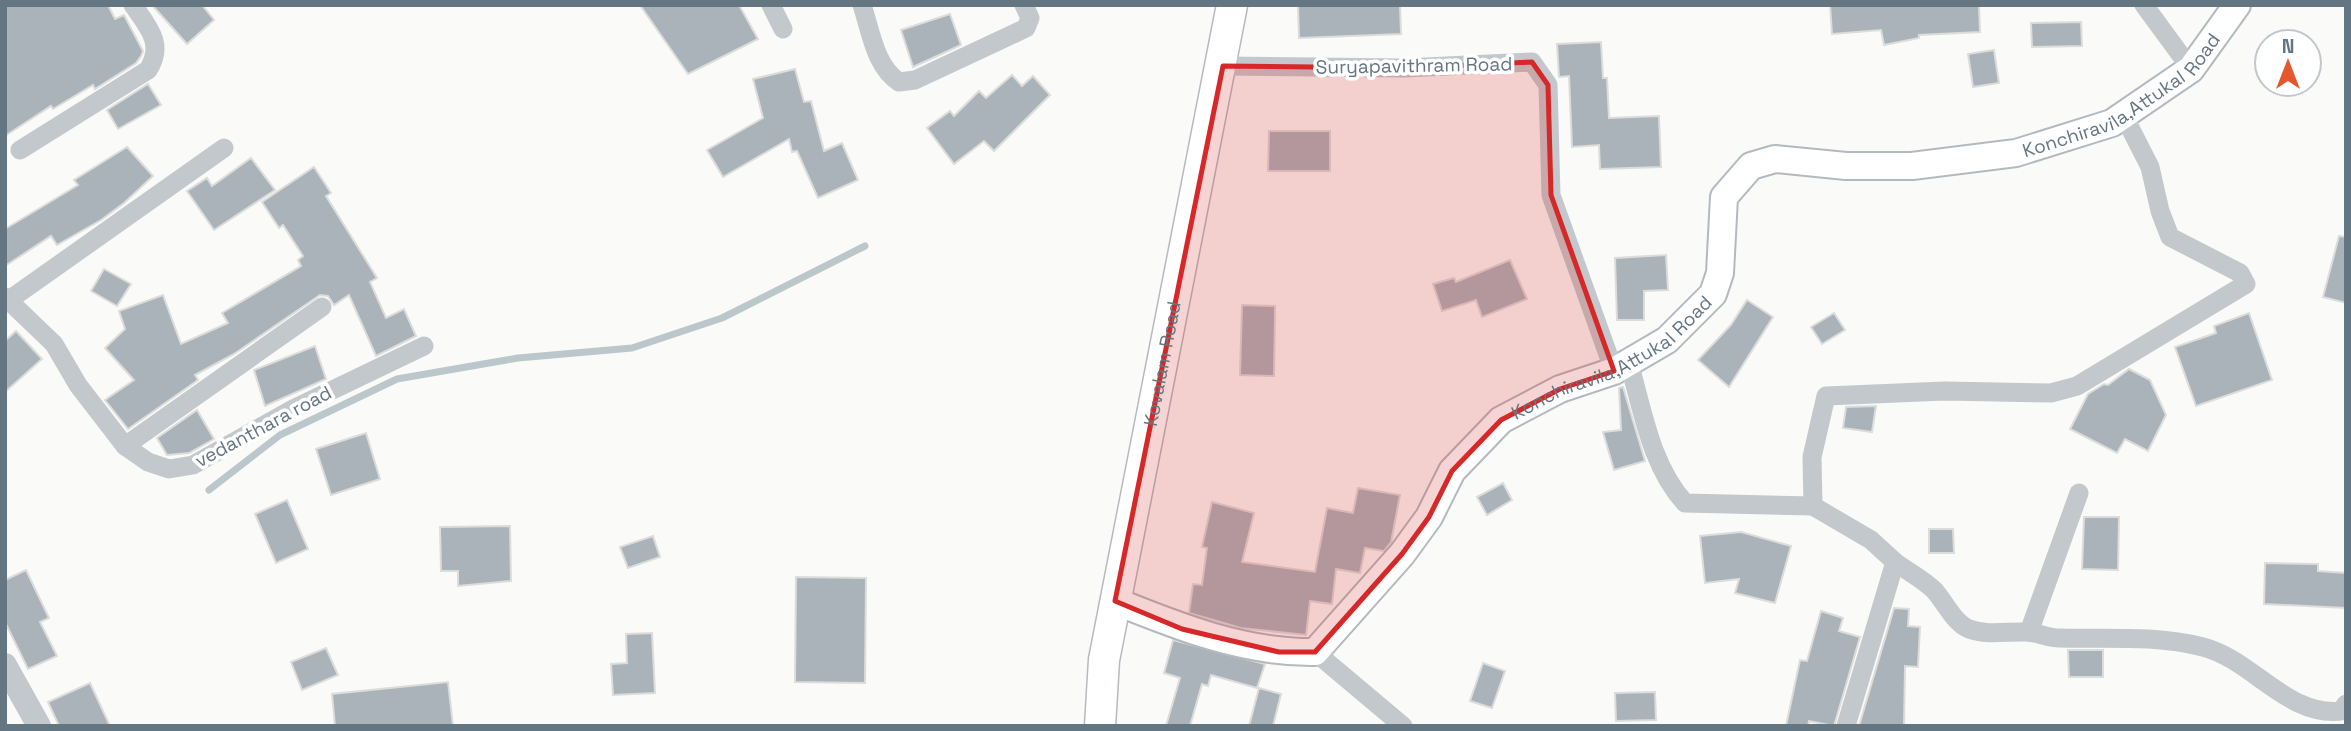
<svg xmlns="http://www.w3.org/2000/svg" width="2351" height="731" font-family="'Space Grotesk',sans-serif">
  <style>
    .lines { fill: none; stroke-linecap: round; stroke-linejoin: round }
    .stream { stroke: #bbc7cb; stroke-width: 7 }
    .building { fill: #aab3b9; stroke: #dcdcda; stroke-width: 2 }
    .secondary-casing { stroke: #b3babf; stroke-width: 30 }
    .primary-casing { stroke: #b5babe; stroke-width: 33 }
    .minor { stroke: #c3c8cc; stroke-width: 19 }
    .tertiary { stroke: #c3c8cc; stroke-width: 24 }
    .secondary { stroke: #fff; stroke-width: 26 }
    .primary { stroke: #fff; stroke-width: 30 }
    .marked { fill: #d62828; fill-opacity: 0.2; stroke: #d62828; stroke-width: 5; stroke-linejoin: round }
    .labels { text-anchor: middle; stroke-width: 7; stroke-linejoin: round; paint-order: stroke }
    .street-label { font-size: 19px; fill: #657683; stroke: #fff }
  </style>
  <rect width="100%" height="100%" fill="#fafaf8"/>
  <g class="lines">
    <!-- stream -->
    <polyline class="stream" points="209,490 280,435 397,379 518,358 632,348 722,318 865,246"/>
  </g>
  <!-- building -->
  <g class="building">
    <polygon points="5,5 108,5 115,19 124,15 143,51 141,56 136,63 95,89 93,85 53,109 51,106 5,136"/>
    <polygon points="152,5 202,5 214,20 187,44"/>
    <polygon points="640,5 739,5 758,39 688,74"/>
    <polygon points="1298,5 1400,5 1401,34 1299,38"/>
    <polygon points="1830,5 1979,5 1980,32 1919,35 1919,38 1884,45 1881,30 1832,34"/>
    <polygon points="950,14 961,45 913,67 901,30"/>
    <polygon points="2081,22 2082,46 2032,47 2031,23"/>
    <polygon points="1601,42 1603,78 1607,78 1609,118 1659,116 1661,167 1600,169 1599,145 1572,147 1569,76 1559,77 1557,44"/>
    <polygon points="1994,50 1999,83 1973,87 1968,54"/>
    <polygon points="795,69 804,102 811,101 824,151 842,143 858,180 818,198 797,151 792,152 789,139 723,177 707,150 763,118 753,79"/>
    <polygon points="1012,75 1022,86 1033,76 1050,95 994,151 984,141 954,164 927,128 950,111 954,116 979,91 986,98"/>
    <polygon points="148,84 161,105 118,129 107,110"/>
    <polygon points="1269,131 1330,131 1330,171 1268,171"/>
    <polygon points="127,147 153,176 124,203 101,220 57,245 51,236 5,266 5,229 78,185 74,180"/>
    <polygon points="251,158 275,190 214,230 187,191 207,178 212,186"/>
    <polygon points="314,167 331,193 326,196 377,278 370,282 386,318 404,309 416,336 376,356 349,295 334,305 328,296 320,295 234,354 195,375 198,380 128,429 105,400 134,380 105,348 125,329 119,311 163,295 181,344 228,323 222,313 301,266 298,260 303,256 283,225 279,228 262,202"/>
    <polygon points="2339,236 2346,237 2346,303 2323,297"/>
    <polygon points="1666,255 1668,290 1644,291 1644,320 1617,320 1615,258"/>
    <polygon points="1510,260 1527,299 1482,317 1476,300 1442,311 1433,284 1454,278 1456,282"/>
    <polygon points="104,269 131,284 117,306 91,291"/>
    <polygon points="1747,300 1773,317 1729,387 1698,360 1731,325"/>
    <polygon points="1242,305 1275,306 1274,376 1240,375"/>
    <polygon points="1834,313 1845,330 1822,344 1811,327"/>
    <polygon points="2249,313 2272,380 2196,406 2175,347 2216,333 2214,326"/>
    <polygon points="16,331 42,359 5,392 5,341"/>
    <polygon points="315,346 326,379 265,406 254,370"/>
    <polygon points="2129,369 2150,380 2166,415 2148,451 2125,439 2117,453 2070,429 2088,394 2104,384 2108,385"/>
    <polygon points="1623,387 1645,461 1614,470 1603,432 1621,430 1619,388"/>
    <polygon points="1876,406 1872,432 1843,428 1846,407"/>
    <polygon points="197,410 214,439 189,453 167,455 157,438"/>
    <polygon points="366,433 380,479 331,495 316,449"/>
    <polygon points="1503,483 1512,500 1487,515 1477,497"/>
    <polygon points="1358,488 1400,495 1391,542 1384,551 1365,548 1360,573 1336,569 1332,604 1310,601 1306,635 1241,628 1189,613 1193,584 1202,585 1207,548 1202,547 1212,502 1254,513 1242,562 1315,572 1327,508 1353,513"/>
    <polygon points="287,500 308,549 276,563 255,514"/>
    <polygon points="2084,517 2119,517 2118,570 2082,569"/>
    <polygon points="510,526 511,581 458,586 458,571 441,571 440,527"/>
    <polygon points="1929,529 1953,529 1954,553 1929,553"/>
    <polygon points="1741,532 1791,546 1775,603 1735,593 1739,579 1705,583 1700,536"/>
    <polygon points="653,536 660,557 628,568 620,547"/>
    <polygon points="2265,563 2318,564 2318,571 2346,573 2346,608 2264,604"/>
    <polygon points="26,570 49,618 40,622 57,656 28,669 5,622 5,580"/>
    <polygon points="796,577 866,578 865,683 795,682"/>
    <polygon points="1894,608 1909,609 1908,626 1920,627 1918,667 1905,666 1904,726 1859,726"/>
    <polygon points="1821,611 1843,618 1839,631 1860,637 1834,726 1809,721 1808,726 1786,726 1800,660 1807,661"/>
    <polygon points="652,633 655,693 613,695 611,664 627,663 626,634"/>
    <polygon points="1173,640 1265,664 1257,688 1211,675 1208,686 1202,684 1190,726 1166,726 1180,678 1164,673"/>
    <polygon points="326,648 338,675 302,690 291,662"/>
    <polygon points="2068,650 2103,650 2103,677 2069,677"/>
    <polygon points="1483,663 1505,671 1492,708 1470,701"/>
    <polygon points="448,682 453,726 335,726 332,694"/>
    <polygon points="90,683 110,726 59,726 48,702"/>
    <polygon points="1259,688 1281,694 1273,726 1249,726"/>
    <polygon points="1655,692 1656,720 1616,721 1615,693"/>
  </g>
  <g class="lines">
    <!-- secondary casing -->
    <g class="secondary-casing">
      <g id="secondary">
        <path id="s1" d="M1115 601C1179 627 1245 653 1315 652L1402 554 1429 517 1452 471 1501 420 1560 389 1614 371 1667 340 1713 294 1720 273 1724 197 1751 166 1775 159 1846 166H1912L2016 153 2112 123 2191 69 2237 5"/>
      </g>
    </g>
    <!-- primary casing -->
    <g class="primary-casing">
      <g id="primary">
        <path id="s2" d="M1100 726 1104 660 1232 5"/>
      </g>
    </g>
    <!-- minor -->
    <g class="minor">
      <polyline points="771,5 783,29"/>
      <path d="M862 5C871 32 875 66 899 82L915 80 1026 28 1030 18 1024 5"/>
      <polyline points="2144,5 2191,69"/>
      <polyline points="1223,66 1404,68 1532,62 1548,85 1551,195 1614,371"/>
      <path d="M20 150 148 70C165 44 148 27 133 5"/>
      <polyline points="5,297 54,344 78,385 125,446 148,462 169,469 193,465 293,409 424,346"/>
      <polyline points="9,300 224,148"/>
      <path d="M1629 363C1643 411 1651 466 1685 503L1813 506 1812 457 1826 396 1945 391 2051 393 2077 386 2246 284 2240 273 2170 237 2160 211 2150 167 2124 116"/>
      <polyline points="125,446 322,307"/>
      <polyline points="1813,506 1871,540 1895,562 1846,726"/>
      <path d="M1895 562C1907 571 1923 579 1934 590 1945 602 1954 623 1969 629 1988 636 2009 631 2028 632 2039 633 2049 638 2059 638 2107 639 2156 635 2203 647 2253 660 2287 717 2341 711L2346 704"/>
      <polyline points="2029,632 2079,493"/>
      <polyline points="1315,652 1403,726"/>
    </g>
    <!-- tertiary -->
    <polyline class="tertiary" points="5,665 39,726"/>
    <!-- secondary -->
    <use href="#secondary" class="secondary"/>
    <!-- primary -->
    <use href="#primary" class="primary"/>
  </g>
  <!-- marked area -->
  <path class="marked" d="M1532 62 1548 85 1551 195 1614 371 1560 389 1501 420 1452 471 1429 517 1402 554 1315 652H1279L1182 629 1115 601 1223 66 1404 68Z"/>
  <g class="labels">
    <!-- street labels -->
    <g class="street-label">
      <text transform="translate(1414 65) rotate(-1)" y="7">Suryapavithram Road</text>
      <text dy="7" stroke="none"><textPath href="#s1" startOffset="1286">Konchiravila,Attukal Road</textPath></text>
      <text dy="7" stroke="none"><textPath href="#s1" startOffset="635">Konchiravila,Attukal Road</textPath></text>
      <text dy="7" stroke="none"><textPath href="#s2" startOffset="368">Kovalam Road</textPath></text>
      <text transform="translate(263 426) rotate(-28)" y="7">vedanthara road</text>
    </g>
  </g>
  <!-- border -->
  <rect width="2351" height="731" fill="none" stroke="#657683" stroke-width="14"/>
  <!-- north arrow -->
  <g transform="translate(2288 63)"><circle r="33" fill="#ffffff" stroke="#c1c8cd" stroke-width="2"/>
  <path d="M0-5L12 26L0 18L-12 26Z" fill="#e4572e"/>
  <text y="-10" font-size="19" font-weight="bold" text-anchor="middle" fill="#657683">N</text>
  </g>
</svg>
